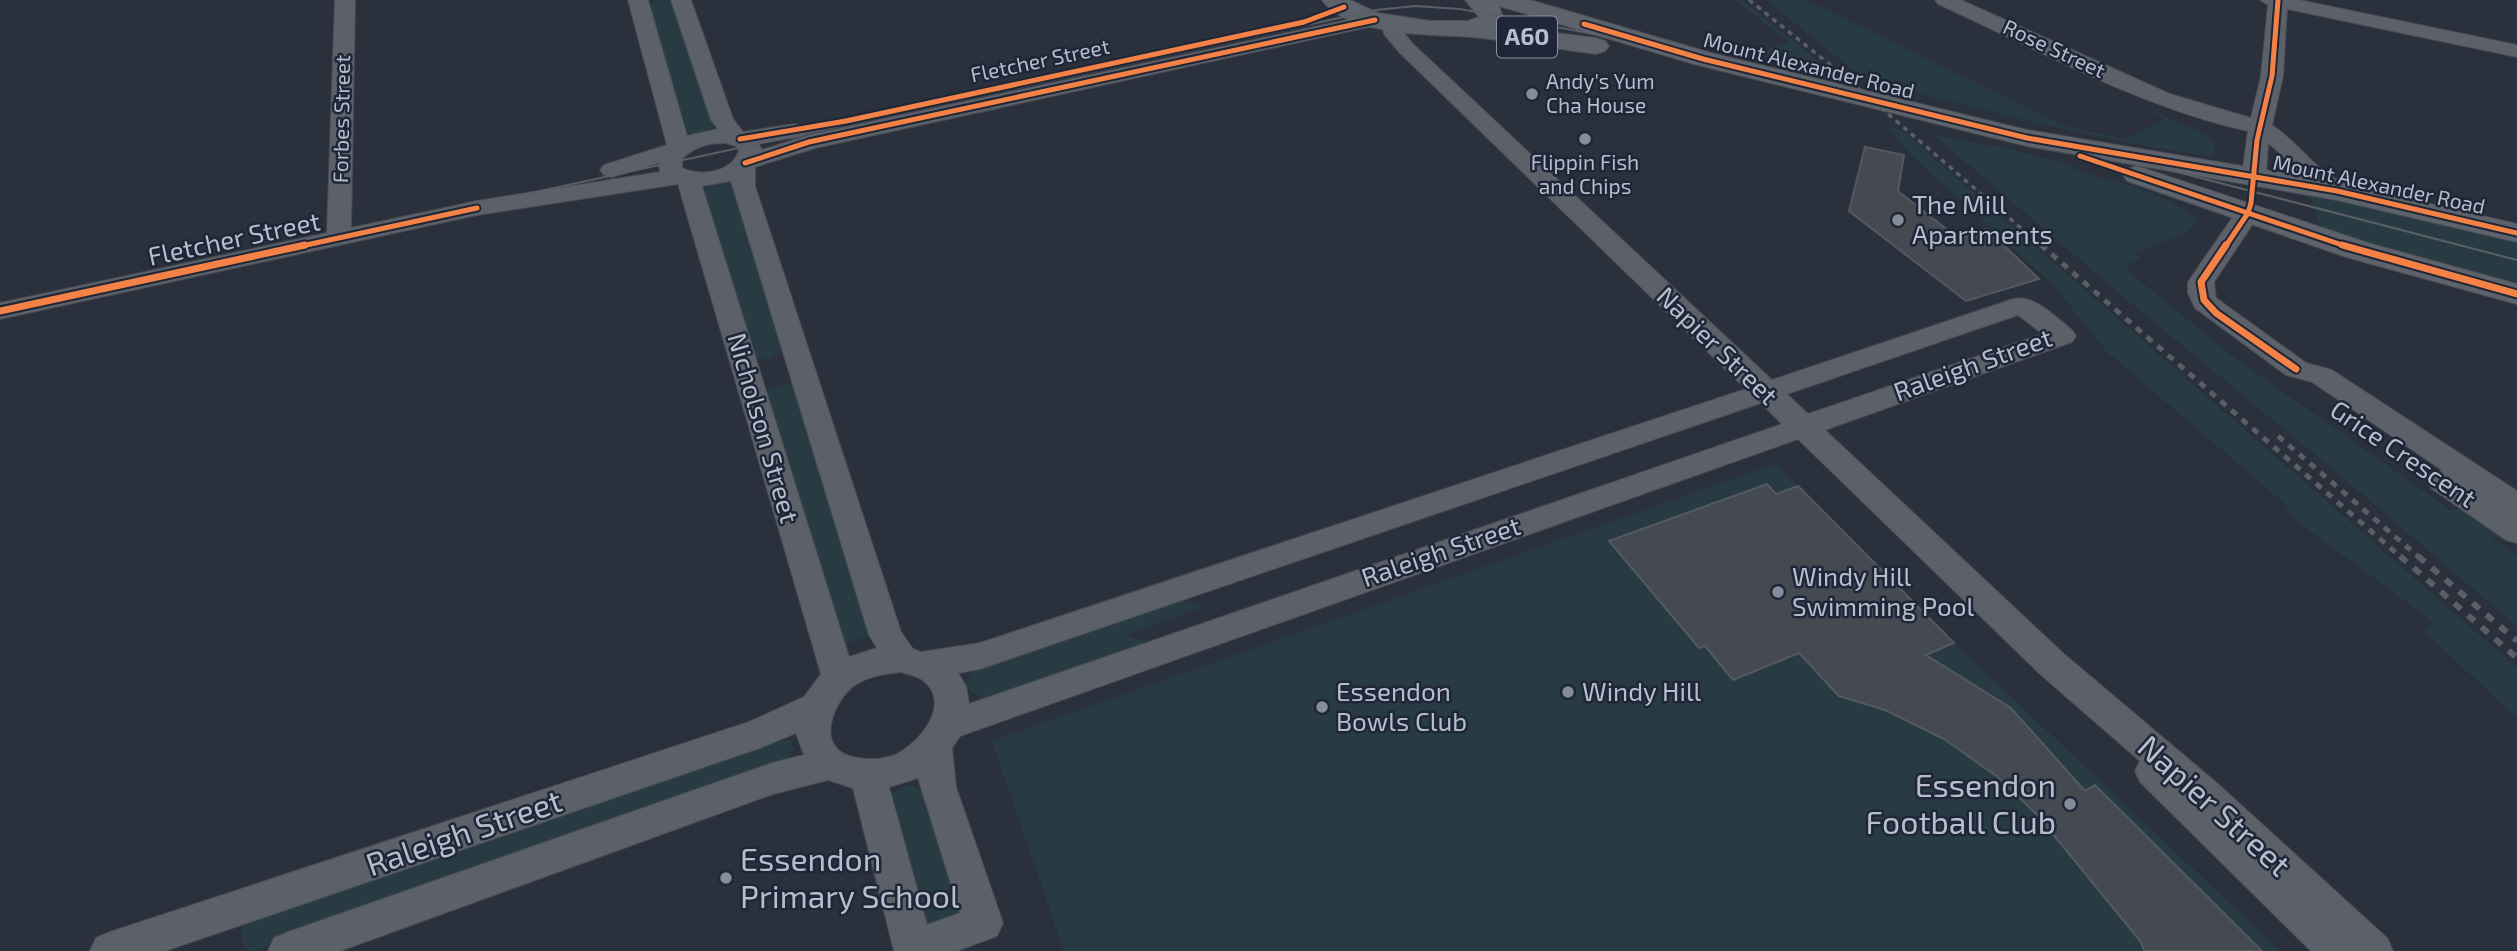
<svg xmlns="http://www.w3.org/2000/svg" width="2517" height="951" font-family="'Exo 2',sans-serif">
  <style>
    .green { fill: #283b42 }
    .building { fill: #444952; stroke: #535963; stroke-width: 2 }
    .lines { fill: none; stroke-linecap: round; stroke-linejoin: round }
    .minor-casing { stroke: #484c54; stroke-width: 2 }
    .major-casing { stroke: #494e58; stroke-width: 2 }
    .minor { fill: #5c6069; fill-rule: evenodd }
    .major { fill: #5e626b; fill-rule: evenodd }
    .tram { stroke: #5a5f67; stroke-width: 2 }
    .rail-far2 { stroke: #5a5f67; stroke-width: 3.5; stroke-dasharray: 5 5; stroke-linecap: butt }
    .rail-far1 { stroke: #5a5f67; stroke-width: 5; stroke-dasharray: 7 7; stroke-linecap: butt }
    .rail { stroke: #5a5f67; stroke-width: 6; stroke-dasharray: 9 9; stroke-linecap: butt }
    .cycleway-far1-casing { stroke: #1e2637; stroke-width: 9 }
    .cycleway-casing { stroke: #1e2637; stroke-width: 11 }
    .cycleway-far1 { stroke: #f48246; stroke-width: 5 }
    .cycleway { stroke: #f48246; stroke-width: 7 }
    .poi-dot { fill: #858c9a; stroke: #1e2637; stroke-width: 2.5 }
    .labels { text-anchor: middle; stroke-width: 5; stroke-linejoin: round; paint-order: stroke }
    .far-street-label { font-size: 21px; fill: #b6bdcc; stroke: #1e2637 }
    .far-poi-label { font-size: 21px; fill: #b6bdcc; stroke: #1e2637; text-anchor: start }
    .shield { fill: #1e2637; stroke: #88909f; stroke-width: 2 }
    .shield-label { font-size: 24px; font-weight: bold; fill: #b6bdcc }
    .poi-label { font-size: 26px; fill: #b6bdcc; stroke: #1e2637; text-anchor: start }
    .street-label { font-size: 26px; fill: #b6bdcc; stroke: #1e2637 }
    .near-poi-label { font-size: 32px; fill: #b6bdcc; stroke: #1e2637; text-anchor: end }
    .near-street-label { font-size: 32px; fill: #b6bdcc; stroke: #1e2637 }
  </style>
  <rect width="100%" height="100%" fill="#2b313c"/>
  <!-- green -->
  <g class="green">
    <path d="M662 0 671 2 713 125V128C705 134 695 137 687 131L648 9 653 2Z"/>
    <polygon points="1735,0 1742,0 1830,70 1816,67 1821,72 1753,53 1790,43"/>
    <polygon points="1766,0 1806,0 2066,126 2124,139 2165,119 2152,112 2154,111 2208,136 2216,150 2212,157 2134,144 2045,125 1867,81"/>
    <polygon points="1887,127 1902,130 2517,668 2517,718 2423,630 2435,623 2291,517 2283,502 2106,351 2054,286 1912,156"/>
    <path d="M1935 136 2006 148 2074 166 2072 169C2110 181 2169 192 2197 220L2187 232 2135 254 2141 258 2128 264 2129 272 2232 356 2432 497 2450 510H2475L2517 537H2490L2517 556V626L2340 475 2132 304Z"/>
    <polygon points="729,181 735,189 783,351 769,359 757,359 752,354 704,189 713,183"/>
    <polygon points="2310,194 2326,196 2517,240 2517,285 2386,250 2320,228"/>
    <polygon points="789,384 796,388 876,634 838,646 766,391 780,385"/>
    <polygon points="1775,464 1954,643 2280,951 1064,951 992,741"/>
    <polygon points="1182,599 1204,607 1125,635 1152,643 987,699 972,693 967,687 967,678 975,667"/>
    <polygon points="770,739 790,740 793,749 785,764 254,951 249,951 243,943 241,929 261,912"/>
    <polygon points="907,785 918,788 927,796 961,909 957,917 932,927 927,925 888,799 894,792"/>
  </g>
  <!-- building -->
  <g class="building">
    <polygon points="1865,147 1904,155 1898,191 1959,239 1987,229 2039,279 1966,301 1849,211"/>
    <polygon points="1767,484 1776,494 1798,486 1954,643 1926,655 2011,708 2085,791 2095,785 2262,951 2144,951 2141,942 2039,817 1999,778 1944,739 1885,710 1839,696 1799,653 1733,680 1705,646 1699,648 1609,541"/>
  </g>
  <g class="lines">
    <!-- minor casing -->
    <g class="minor-casing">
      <g id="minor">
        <path d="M335 0H355L351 228 477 201 660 172 659 163 612 177 604 175 600 170 604 165 667 145 628 0H648L687 136 718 129 711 120 671 0H691L733 119 743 132 795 124 803 126 806 131 803 136 758 143 762 150 809 135 1375 14 1384 19 1392 16 1399 18 1404 33 1413 44 1772 380 2013 299C2035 294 2055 317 2072 330L2076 336 2072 342 1825 430 2064 654 2218 784 2387 938 2393 951H2311L2140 782 2135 771 2140 761 2040 674 1798 439 960 736 952 748 956 787 1003 923 997 936 957 951H894L853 788 828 780 773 794 340 951H268L274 938 288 932 772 763 804 755 796 733 760 748 165 951H90L96 938 110 932 749 722 804 697 821 674 678 184 477 215 0 319V303L327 233ZM1382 24 1384 34 1399 52 1746 389 980 643 921 652 913 649 901 632 755 186V167L815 148ZM725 143 736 146 739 150C733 172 702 177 682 168V159C694 147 707 143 725 143ZM731 181 869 635 877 648 849 657 702 186ZM2018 315 2043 334 1808 414 1787 394ZM1761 403 1782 424 969 704 966 686 958 673 980 669ZM901 672C907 674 916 676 921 679 954 702 920 743 895 755 882 760 866 760 853 757 814 748 833 701 855 685 869 676 884 674 901 672ZM918 778 960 913 927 925 889 787Z"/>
        <path d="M1935 0H1961L2170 94 2251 118 2261 76 2268 5 2260 0H2299L2517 45V57L2287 9 2283 76 2272 125C2291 138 2305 155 2322 170 2331 177 2342 182 2349 191L2345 196C2316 203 2290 159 2268 143L2266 176 2262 181H2246L2242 176 2248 131C2139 107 2039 50 1938 4Z"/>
        <polygon points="2248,206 2257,208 2260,213 2214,282 2216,298 2306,363 2332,370 2517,491 2517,543 2506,540 2431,488 2427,481 2431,474 2442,470 2312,382 2286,375 2195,308 2188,293 2188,282 2239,208"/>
      </g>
    </g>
    <!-- major casing -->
    <g class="major-casing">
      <g id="major">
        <path d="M1322 0H1350L1378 13 1430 21H1468L1479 17 1465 0H1530L1711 53 2027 130 2337 182 2517 224V242L2337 200 2027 146 1694 64 1499 6 1504 20 1499 26 1596 38 1605 41 1609 46 1605 51 1596 54C1550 48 1504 39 1458 36 1422 35 1345 33 1322 0Z"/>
        <polygon points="2137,166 2368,243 2517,284 2517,304 2346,257 2127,181 2123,175 2127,169"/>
      </g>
    </g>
    <!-- minor -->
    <use href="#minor" class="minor"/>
    <!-- major -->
    <use href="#major" class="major"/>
    <!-- tram -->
    <polyline class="tram" points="0,308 1376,10 1415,6 1460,9 1679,50 2108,154 2517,260"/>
    <!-- rail-far2 -->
    <polyline class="rail-far2" points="1749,0 1838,71 2043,247"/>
    <!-- rail-far1 -->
    <g class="rail-far1">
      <polyline points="2041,245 2402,558"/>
      <polyline points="2278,436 2420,558"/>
    </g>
    <!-- rail -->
    <g class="rail">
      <polyline points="2400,556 2517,658"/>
      <polyline points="2418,556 2517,641"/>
    </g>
    <!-- cycleway-far1 casing -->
    <g class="cycleway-far1-casing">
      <g id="cycleway-far1">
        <polyline points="1584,24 1703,59 2027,138 2337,191 2517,233"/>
        <polyline points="740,139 846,121 1304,22 1344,7"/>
        <polyline points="2080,156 2348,247"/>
        <polyline points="745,163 809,142 1375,20"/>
        <polyline points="297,247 477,208"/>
        <polyline points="2225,247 2248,213 2251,203 2257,140 2272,76 2278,0"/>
      </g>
    </g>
    <!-- cycleway casing -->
    <g class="cycleway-casing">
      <g id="cycleway">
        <polyline points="2226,245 2201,282 2204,300 2216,313 2296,369"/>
        <polyline points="2342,245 2517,294"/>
        <polyline points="0,311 305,245"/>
      </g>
    </g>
    <!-- cycleway-far1 -->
    <use href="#cycleway-far1" class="cycleway-far1"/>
    <!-- cycleway -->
    <use href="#cycleway" class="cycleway"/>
  </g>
  <!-- markers -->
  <g class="poi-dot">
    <circle cx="1532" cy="94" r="7"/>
    <circle cx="1585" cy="139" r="7"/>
    <circle cx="1898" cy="220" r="7"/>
    <circle cx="1778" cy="592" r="7"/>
    <circle cx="1568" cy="692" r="7"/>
    <circle cx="1322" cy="707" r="7"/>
    <circle cx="2070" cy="804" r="7"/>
    <circle cx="726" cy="878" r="7"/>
  </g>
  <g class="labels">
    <!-- far-street labels -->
    <g class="far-street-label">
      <text transform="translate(2054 49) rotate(25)" y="7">Rose Street</text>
      <text transform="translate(1040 61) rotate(-12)" y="7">Fletcher Street</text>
      <text transform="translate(1809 66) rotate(14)" y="7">Mount Alexander Road</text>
      <text transform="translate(342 119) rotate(-89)" y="7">Forbes Street</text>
      <text transform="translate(2379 185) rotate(12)" y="7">Mount Alexander Road</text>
    </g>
    <!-- far-poi labels -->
    <g class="far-poi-label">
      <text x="1546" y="89">Andy's Yum<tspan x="1546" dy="24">Cha House</tspan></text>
      <text x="1585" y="170" text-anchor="middle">Flippin Fish<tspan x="1585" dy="24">and Chips</tspan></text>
    </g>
    <!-- shield labels -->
    <rect class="shield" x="1497" y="16.5" width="60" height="41" rx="5"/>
    <g class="shield-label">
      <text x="1527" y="45">A60</text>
    </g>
    <!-- poi labels -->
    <g class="poi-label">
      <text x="1912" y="214">The Mill<tspan x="1912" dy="30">Apartments</tspan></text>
      <text x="1792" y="586">Windy Hill<tspan x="1792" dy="30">Swimming Pool</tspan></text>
      <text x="1336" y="701">Essendon<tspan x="1336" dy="30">Bowls Club</tspan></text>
      <text x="1582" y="701">Windy Hill</text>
    </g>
    <!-- street labels -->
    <g class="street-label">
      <text transform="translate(234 239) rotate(-12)" y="9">Fletcher Street</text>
      <text transform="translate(1717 346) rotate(44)" y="9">Napier Street</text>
      <text transform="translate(1973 365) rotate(-20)" y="9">Raleigh Street</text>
      <text transform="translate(763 428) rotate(74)" y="9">Nicholson Street</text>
      <text transform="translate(2403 454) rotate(34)" y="9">Grice Crescent</text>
      <text transform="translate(1441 552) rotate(-19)" y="9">Raleigh Street</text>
    </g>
    <!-- near-poi labels -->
    <g class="near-poi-label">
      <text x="2056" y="797">Essendon<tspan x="2056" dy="37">Football Club</tspan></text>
      <text x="740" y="871" text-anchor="start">Essendon<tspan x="740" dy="37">Primary School</tspan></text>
    </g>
    <!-- near-street labels -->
    <g class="near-street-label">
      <text transform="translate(2214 806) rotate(42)" y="11">Napier Street</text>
      <text transform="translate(464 833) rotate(-19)" y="11">Raleigh Street</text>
    </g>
  </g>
</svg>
